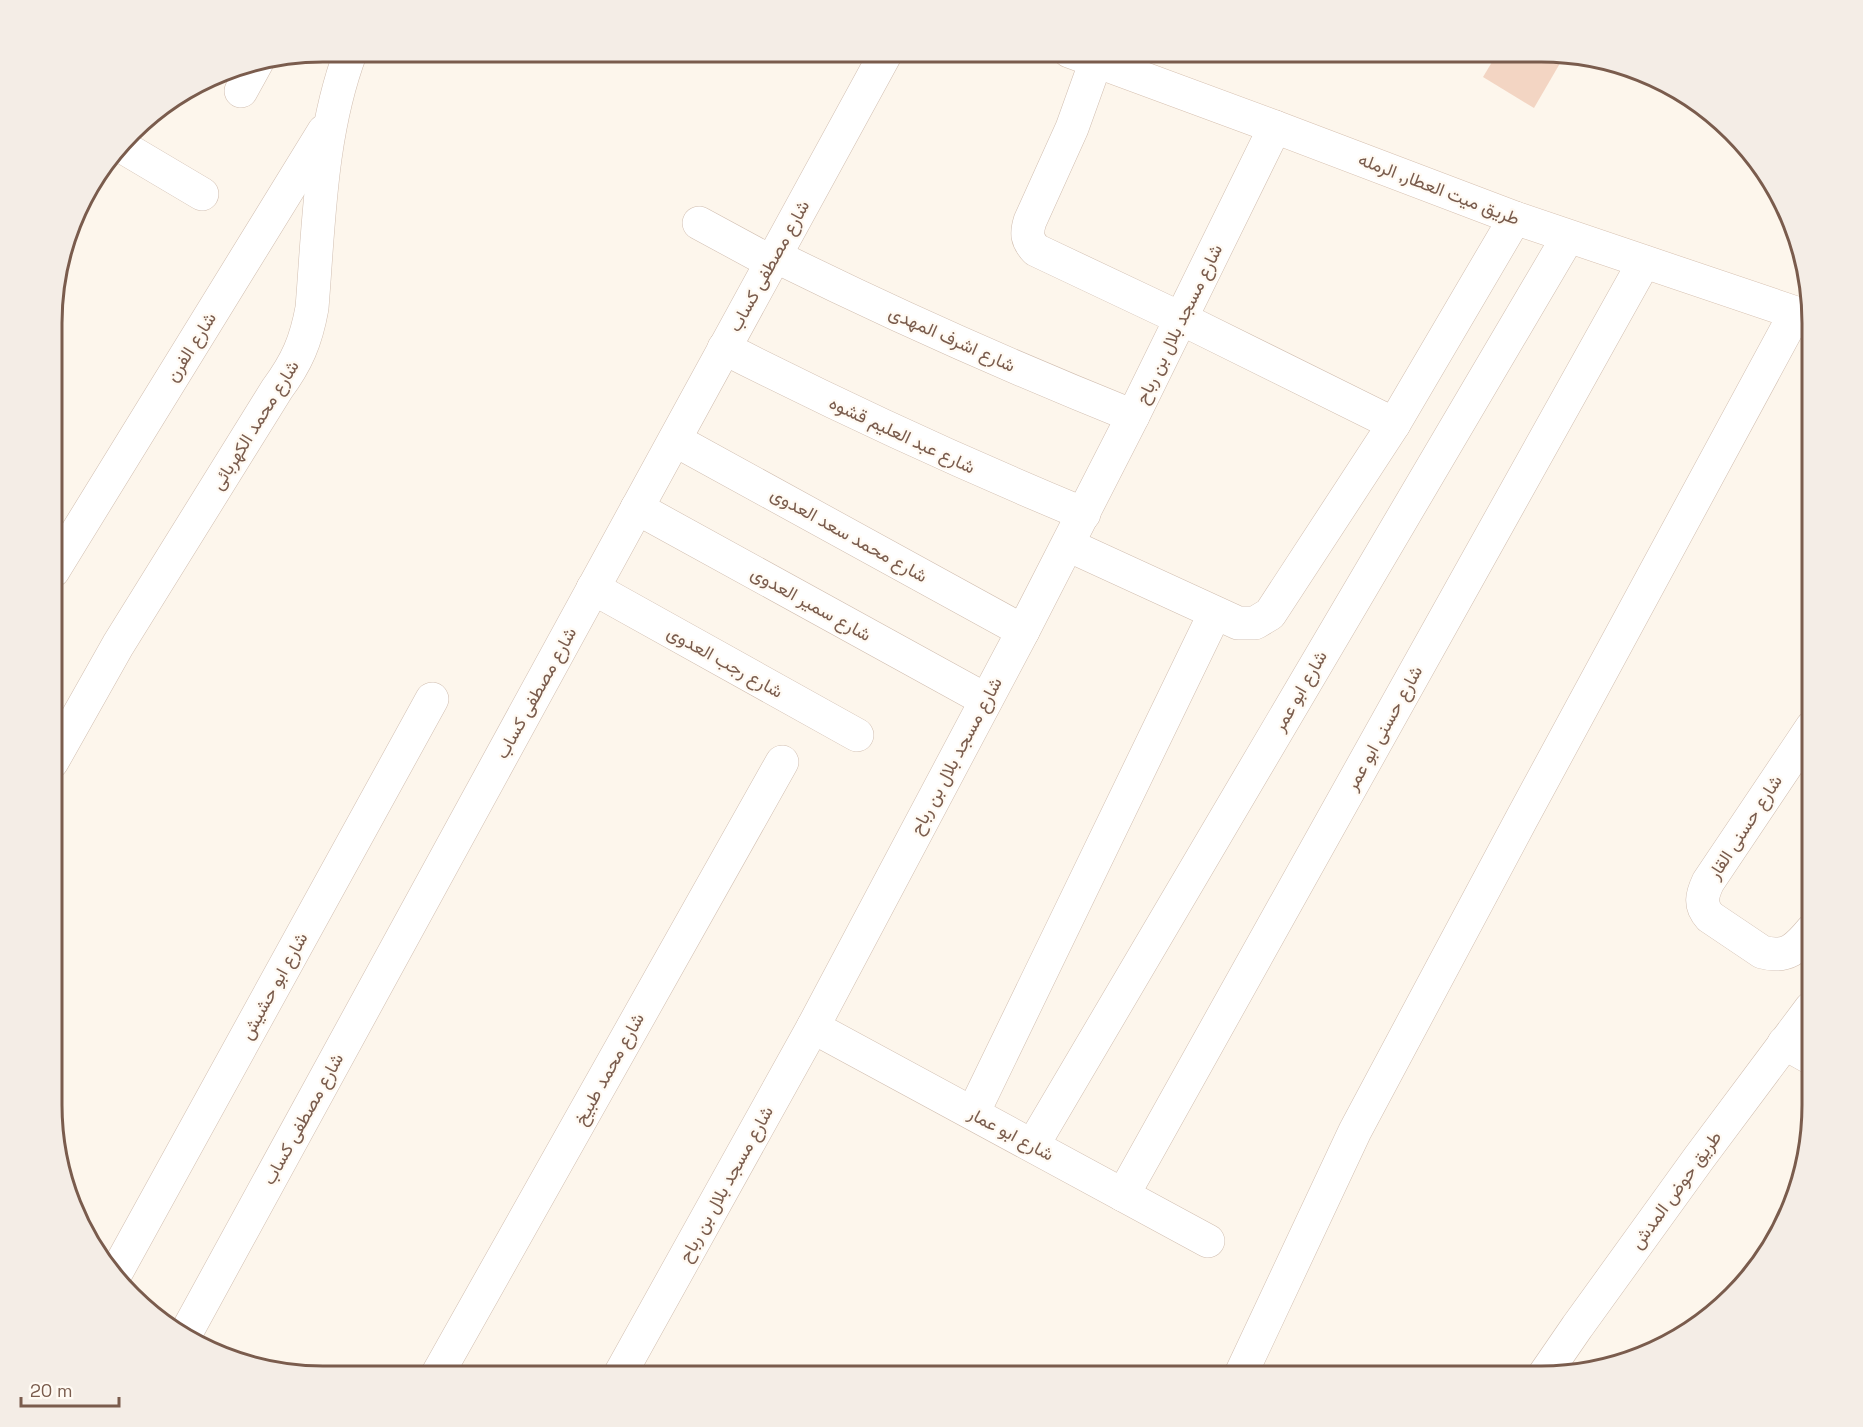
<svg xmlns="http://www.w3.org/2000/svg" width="1863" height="1427" font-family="'Space Grotesk',Vazirmatn,sans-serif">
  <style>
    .building { fill: #f3d5c3 }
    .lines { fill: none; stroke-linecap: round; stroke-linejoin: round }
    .minor-casing { stroke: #d1beb0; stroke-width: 34 }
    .secondary-casing { stroke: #d6c0b0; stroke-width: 34 }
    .minor { stroke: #fff; stroke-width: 33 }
    .secondary { stroke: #fff; stroke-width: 33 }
    .labels { text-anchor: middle; stroke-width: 4.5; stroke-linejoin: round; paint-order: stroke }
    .street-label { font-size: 18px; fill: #7a5c4d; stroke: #fffaf3 }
    .rim { fill: none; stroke: #7a5c4d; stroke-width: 3 }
  </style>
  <rect width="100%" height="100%" fill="#fdf6ec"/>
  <!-- building -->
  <polygon class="building" points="1498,52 1558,52 1566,53 1534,108 1483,77"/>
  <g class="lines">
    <!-- minor casing -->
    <g class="minor-casing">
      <g id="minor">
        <path d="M1096 61 1072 128 1030 221C1026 234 1027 240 1036 250L1182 319 1394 424 1515 218"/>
        <polyline points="241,91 257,62"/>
        <polyline points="121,146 202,194"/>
        <polyline points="699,223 771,262"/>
        <path d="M775 256C892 314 1011 367 1133 416"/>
        <path d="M724 348C842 408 961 463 1084 514"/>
        <polyline points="675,440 1023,631"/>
        <polyline points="637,508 986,700"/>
        <polyline points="1068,545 1238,623 1255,623 1270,614 1394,424"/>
        <polyline points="53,571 324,131"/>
        <polyline points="593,588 857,735"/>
        <path d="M52 762 118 645 277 389C297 362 306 341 312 308 319 222 320 133 351 51"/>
        <path d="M1812 930C1797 948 1787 959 1762 952L1710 917C1699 905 1702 895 1708 882L1812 727"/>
        <polyline points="813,1027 1208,1241"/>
        <polyline points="1784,1043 1811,1058"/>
        <polyline points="973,1113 1215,613"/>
        <polyline points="1033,1145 1568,237"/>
        <polyline points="1123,1195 1644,262"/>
        <polyline points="116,1273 432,699"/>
        <polyline points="185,1335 887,51"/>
        <polyline points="437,1375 782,762"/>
        <polyline points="1544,1375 1577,1327 1699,1158 1811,1008"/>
        <polyline points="619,1376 813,1027 1023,631 1133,416 1275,127"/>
        <polyline points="1240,1376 1355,1131 1521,820 1795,314"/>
      </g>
    </g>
    <!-- secondary casing -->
    <g class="secondary-casing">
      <polyline id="secondary" points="1069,51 1275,127 1515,218 1811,318"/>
    </g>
    <!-- minor -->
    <use href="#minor" class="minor"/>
    <!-- secondary -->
    <use href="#secondary" class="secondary"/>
  </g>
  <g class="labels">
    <!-- street labels -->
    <g class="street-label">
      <text transform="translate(1439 189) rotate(21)" y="6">طريق ميت العطار, الرمله</text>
      <text transform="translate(769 266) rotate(-61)" y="6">شارع مصطفى كساب</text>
      <text transform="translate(1179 324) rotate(-64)" y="6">شارع مسجد بلال بن رباح</text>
      <text transform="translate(952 339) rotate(24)" y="6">شارع اشرف المهدى</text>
      <text transform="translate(191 347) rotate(-58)" y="6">شارع الفرن</text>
      <text transform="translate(255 425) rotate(-58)" y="6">شارع محمد الكهربائى</text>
      <text transform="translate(902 435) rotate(25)" y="6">شارع عبد العليم قشوه</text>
      <text transform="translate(849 535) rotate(29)" y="6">شارع محمد سعد العدوى</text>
      <text transform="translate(811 604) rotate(29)" y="6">شارع سمير العدوى</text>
      <text transform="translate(725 662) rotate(29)" y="6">شارع رجب العدوى</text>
      <text transform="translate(1300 691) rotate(-60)" y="6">شارع ابو عمر</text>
      <text transform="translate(536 693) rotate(-61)" y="6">شارع مصطفى كساب</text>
      <text transform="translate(1384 728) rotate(-61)" y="6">شارع حسنى ابو عمر</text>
      <text transform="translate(956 756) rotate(-62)" y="6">شارع مسجد بلال بن رباح</text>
      <text transform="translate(1745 827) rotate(-57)" y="6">شارع حسنى القار</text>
      <text transform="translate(274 986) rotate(-61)" y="6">شارع ابو حشيش</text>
      <text transform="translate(609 1069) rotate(-61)" y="6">شارع محمد طبيخ</text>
      <text transform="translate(303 1119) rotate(-61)" y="6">شارع مصطفى كساب</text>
      <text transform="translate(1011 1134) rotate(28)" y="6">شارع ابو عمار</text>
      <text transform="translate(726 1184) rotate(-61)" y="6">شارع مسجد بلال بن رباح</text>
      <text transform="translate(1676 1190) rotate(-54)" y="6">طريق حوض المدش</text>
    </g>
  </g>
  <!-- crop -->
  <path d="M0 0H1863V1427H0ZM323 62H1541A261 261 0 0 1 1802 323V1105A261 261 0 0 1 1541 1366H323A261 261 0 0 1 62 1105V323A261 261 0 0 1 323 62Z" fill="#f4ede6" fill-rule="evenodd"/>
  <path class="rim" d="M323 62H1541A261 261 0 0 1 1802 323V1105A261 261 0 0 1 1541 1366H323A261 261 0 0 1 62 1105V323A261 261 0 0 1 323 62Z"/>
  <!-- scale -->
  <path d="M21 1397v9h98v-9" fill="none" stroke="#7a5c4d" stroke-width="3"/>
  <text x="30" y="1397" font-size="18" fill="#7a5c4d" stroke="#fffaf3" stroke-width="4.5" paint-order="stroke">20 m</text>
</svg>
